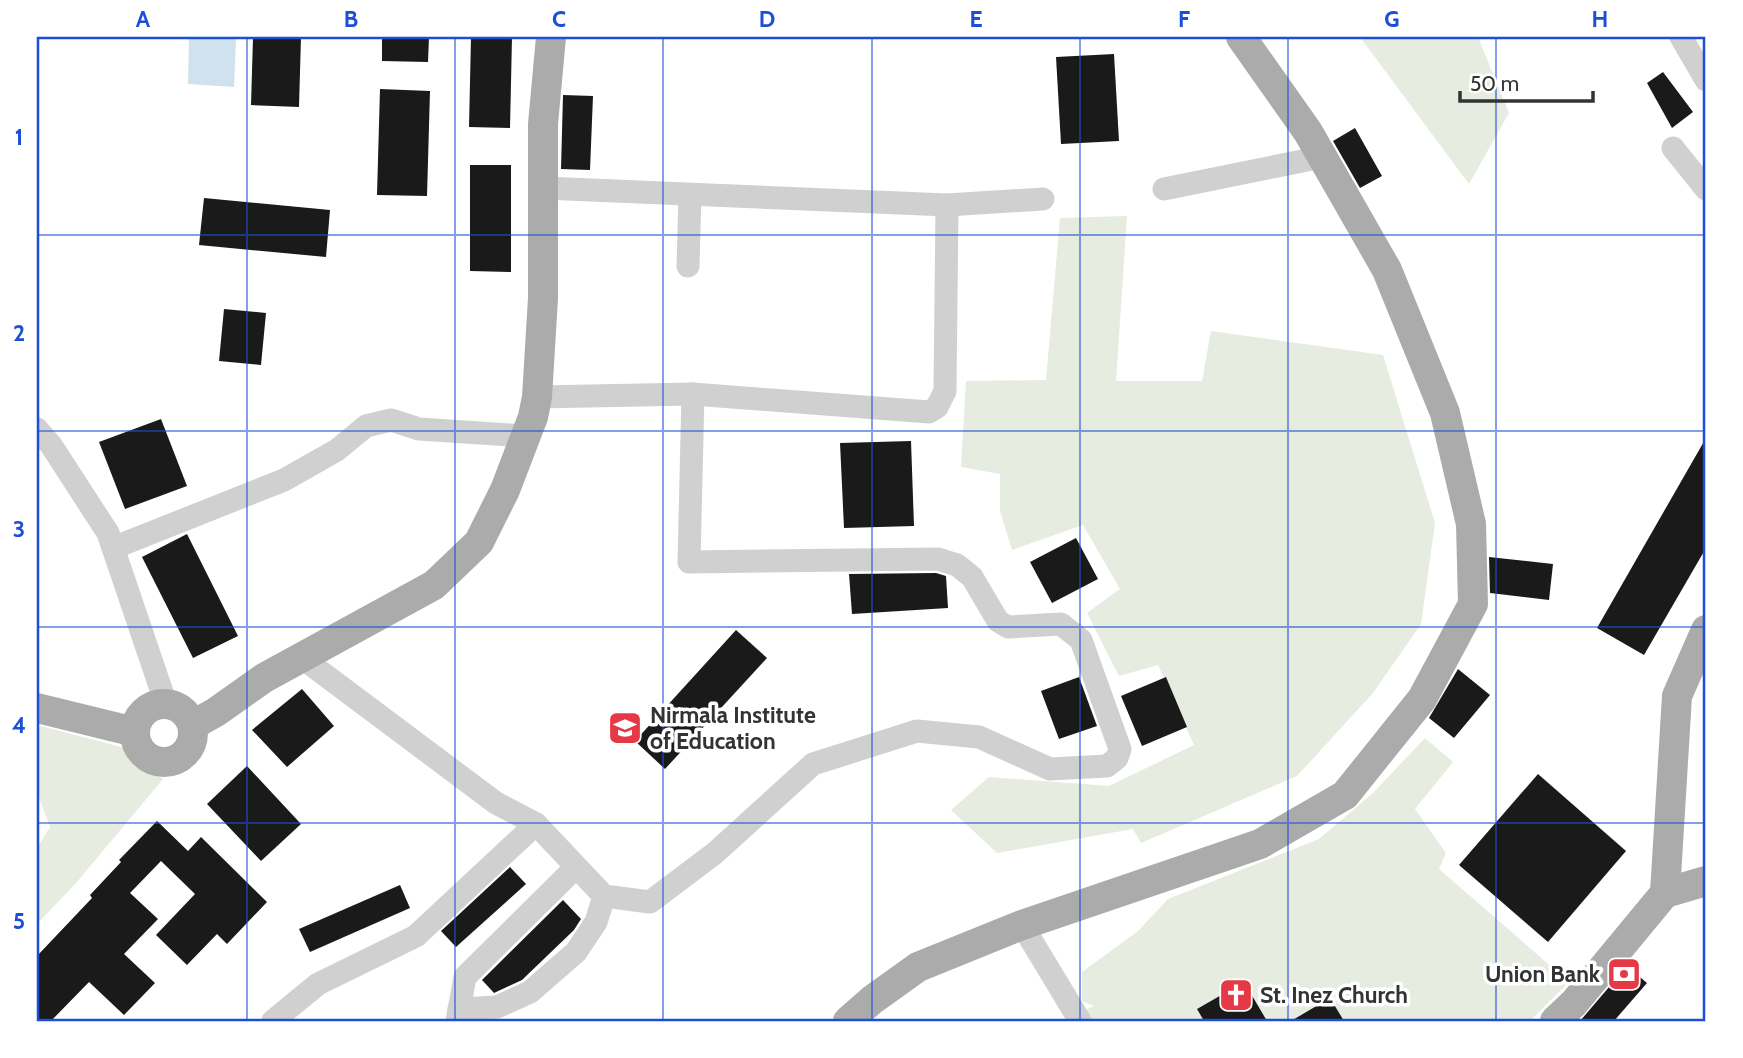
<svg xmlns="http://www.w3.org/2000/svg" width="1743" height="1058" font-family="Cabin,sans-serif">
  <style>
    .green { fill: #e6ecdf }
    .water { fill: #cfe2ee }
    .building { fill: #1a1a1a }
    .lines { fill: none; stroke-linecap: round; stroke-linejoin: round }
    .minor { stroke: #d0d0d0; stroke-width: 23 }
    .major { stroke: #ababab; stroke-width: 30 }
    .grid { fill: none; stroke: #1d4ed8; stroke-width: 2; stroke-opacity: 0.55 }
    .labels { text-anchor: middle; stroke-width: 7; stroke-linejoin: round; paint-order: stroke }
    .poi-label { font-size: 23px; font-weight: bold; fill: #333; stroke: #fff; text-anchor: start }
    .neatline { fill: none; stroke: #1d4ed8; stroke-width: 2.5 }
    .grid-label { font-size: 23px; text-anchor: middle; font-weight: bold; fill: #1d4ed8 }
  </style>
  <rect width="100%" height="100%" fill="#fff"/>
  <!-- green -->
  <g class="green">
    <polygon points="1360,37 1478,37 1509,113 1469,184"/>
    <polygon points="1127,216 1116,381 1202,381 1211,331 1383,355 1435,523 1421,624 1373,693 1297,776 1141,843 1133,829 997,853 951,810 989,777 1109,786 1194,745 1158,665 1119,676 1087,613 1120,589 1083,525 1012,550 1000,511 1000,474 961,467 966,381 1046,380 1060,218"/>
    <polygon points="37,725 125,748 163,779 76,883 37,924 37,848 50,827 37,792"/>
    <polygon points="1425,738 1453,762 1415,809 1446,853 1439,869 1569,982 1530,1021 1091,1021 1085,1010 1094,1006 1082,1001 1082,972 1138,931 1168,899 1319,839 1373,793"/>
  </g>
  <!-- water -->
  <polygon class="water" points="189,37 236,37 234,87 188,84"/>
  <!-- building -->
  <g class="building">
    <polygon points="253,37 301,37 299,107 251,105"/>
    <polygon points="382,37 429,37 428,62 382,61"/>
    <polygon points="471,37 512,37 510,128 469,127"/>
    <polygon points="1114,54 1119,141 1061,144 1056,57"/>
    <polygon points="1663,72 1693,112 1672,128 1647,83"/>
    <polygon points="380,89 430,91 427,196 377,195"/>
    <polygon points="563,95 593,96 590,170 561,169"/>
    <polygon points="1355,128 1382,176 1360,188 1333,141"/>
    <polygon points="470,165 511,165 511,272 470,271"/>
    <polygon points="204,198 330,210 326,257 199,245"/>
    <polygon points="224,309 266,313 261,365 219,361"/>
    <polygon points="161,419 187,486 125,509 99,442"/>
    <polygon points="1706,438 1706,548 1644,655 1597,628"/>
    <polygon points="911,441 914,526 844,528 840,443"/>
    <polygon points="187,534 238,636 193,658 142,557"/>
    <polygon points="1076,538 1098,579 1052,603 1030,562"/>
    <polygon points="1489,557 1553,564 1549,600 1490,593"/>
    <polygon points="936,573 946,576 948,608 852,614 849,574"/>
    <polygon points="736,630 767,658 665,769 635,741"/>
    <polygon points="1458,669 1490,695 1454,738 1429,718"/>
    <polygon points="1079,677 1097,726 1059,739 1041,691"/>
    <polygon points="1166,677 1187,727 1142,746 1121,696"/>
    <polygon points="302,689 334,726 287,767 252,730"/>
    <polygon points="247,766 301,824 261,861 207,804"/>
    <polygon points="1538,774 1626,851 1548,942 1459,865"/>
    <polygon points="157,821 188,851 201,837 267,902 227,944 217,934 187,965 156,935 195,894 161,861 130,893 158,919 124,954 155,983 124,1015 89,982 51,1021 37,1021 37,956 92,898 90,895 121,862 119,860"/>
    <polygon points="510,867 526,884 456,947 441,931"/>
    <polygon points="400,885 410,908 310,952 299,929"/>
    <polygon points="563,900 581,919 574,930 522,980 494,993 482,980"/>
    <polygon points="1627,966 1647,983 1614,1021 1580,1021"/>
    <polygon points="1244,982 1267,1021 1204,1021 1197,1009"/>
    <polygon points="1330,998 1344,1021 1291,1021"/>
  </g>
  <g class="lines">
    <!-- minor -->
    <g class="minor">
      <polyline points="1681,37 1706,80"/>
      <polyline points="1673,148 1706,189"/>
      <polyline points="543,188 947,205 1043,199"/>
      <polyline points="1164,189 1322,157"/>
      <polyline points="688,266 690,195"/>
      <polyline points="537,397 693,394 929,412 937,407 945,391 947,205"/>
      <polyline points="37,429 51,445 108,533 166,704"/>
      <polyline points="113,548 284,480 337,450 366,426 391,420 419,429 526,436"/>
      <polyline points="301,657 496,803 536,824 604,896 650,902 715,853 813,764 917,731 979,737 1050,769 1107,766 1117,758 1120,749 1081,640 1061,624 1008,627 998,621 972,577 957,565 938,559 689,562 693,394"/>
      <polyline points="1022,925 1080,1021"/>
      <polyline points="459,1009 497,1007 530,992 576,952 596,922 604,896"/>
      <polyline points="273,1021 318,984 416,936 536,824"/>
      <polyline points="457,1021 465,977 576,867"/>
    </g>
    <!-- major -->
    <g class="major">
      <circle cx="164" cy="733" r="29"/>
      <polyline points="37,708 135,732"/>
      <polyline points="193,725 216,712 264,678 434,585 479,542 505,490 533,417 537,397 543,298 543,124 551,37"/>
      <polyline points="1665,893 1677,696 1706,630"/>
      <polyline points="848,1021 872,1000 918,967 1022,925 1260,844 1345,795 1422,699 1473,604 1471,524 1445,413 1387,270 1308,132 1241,37"/>
      <polyline points="1555,1021 1574,1003 1665,893 1706,881"/>
    </g>
  </g>
  <!-- grid -->
  <path class="grid" d="M247 37V1021M455 37V1021M663 37V1021M872 37V1021M1080 37V1021M1288 37V1021M1496 37V1021M37 235H1706M37 431H1706M37 627H1706M37 823H1706"/>
  <!-- icons -->
  <defs>
    <g id="university-square" transform="scale(1.75)"><rect x="-9" y="-9" width="18" height="18" rx="4" fill="#e63946" stroke="#fff"/><path d="M0-5L7-2L0 1L-7-2ZM-4 1L0 2.5L4 1V4Q0 6-4 4Z" fill="#fff"/></g>
    <g id="bank-square" transform="scale(1.75)"><rect x="-9" y="-9" width="18" height="18" rx="4" fill="#e63946" stroke="#fff"/><path d="M-6-4H6V4H-6ZM0-2.3a2.3 2.3 0 1 0 0 4.6a2.3 2.3 0 1 0 0-4.6Z" fill="#fff"/></g>
    <g id="church-square" transform="scale(1.75)"><rect x="-9" y="-9" width="18" height="18" rx="4" fill="#e63946" stroke="#fff"/><path d="M-1.2-6h2.4v3.5h3.3v2.4h-3.3V6h-2.4V-.1h-3.3v-2.4h3.3Z" fill="#fff"/></g>
  </defs>
  <g fill-rule="evenodd">
    <use href="#university-square" x="625" y="728"/>
    <use href="#bank-square" x="1624" y="974"/>
    <use href="#church-square" x="1236" y="995"/>
  </g>
  <g class="labels">
    <!-- poi labels -->
    <g class="poi-label">
      <text x="650" y="723">Nirmala Institute<tspan x="650" dy="26">of Education</tspan></text>
      <text x="1600" y="982" text-anchor="end">Union Bank</text>
      <text x="1260" y="1003">St. Inez Church</text>
    </g>
  </g>
  <!-- border -->
  <rect width="1743" height="1058" fill="none" stroke="#ffffff" stroke-width="77"/>
  <!-- scale -->
  <path d="M1460 91v10h133v-10" fill="none" stroke="#333333" stroke-width="3.5"/>
  <text x="1470" y="91" font-size="21" fill="#333333" stroke="#ffffff" stroke-width="5" paint-order="stroke">50 m</text>
  <rect x="38" y="38" width="1666" height="982" class="neatline"/>
  <g class="grid-label">
    <text x="143" y="27">A</text>
    <text x="351" y="27">B</text>
    <text x="559" y="27">C</text>
    <text x="767" y="27">D</text>
    <text x="976" y="27">E</text>
    <text x="1184" y="27">F</text>
    <text x="1392" y="27">G</text>
    <text x="1600" y="27">H</text>
    <text x="19" y="145">1</text>
    <text x="19" y="341">2</text>
    <text x="19" y="537">3</text>
    <text x="19" y="733">4</text>
    <text x="19" y="929">5</text>
  </g>
</svg>
